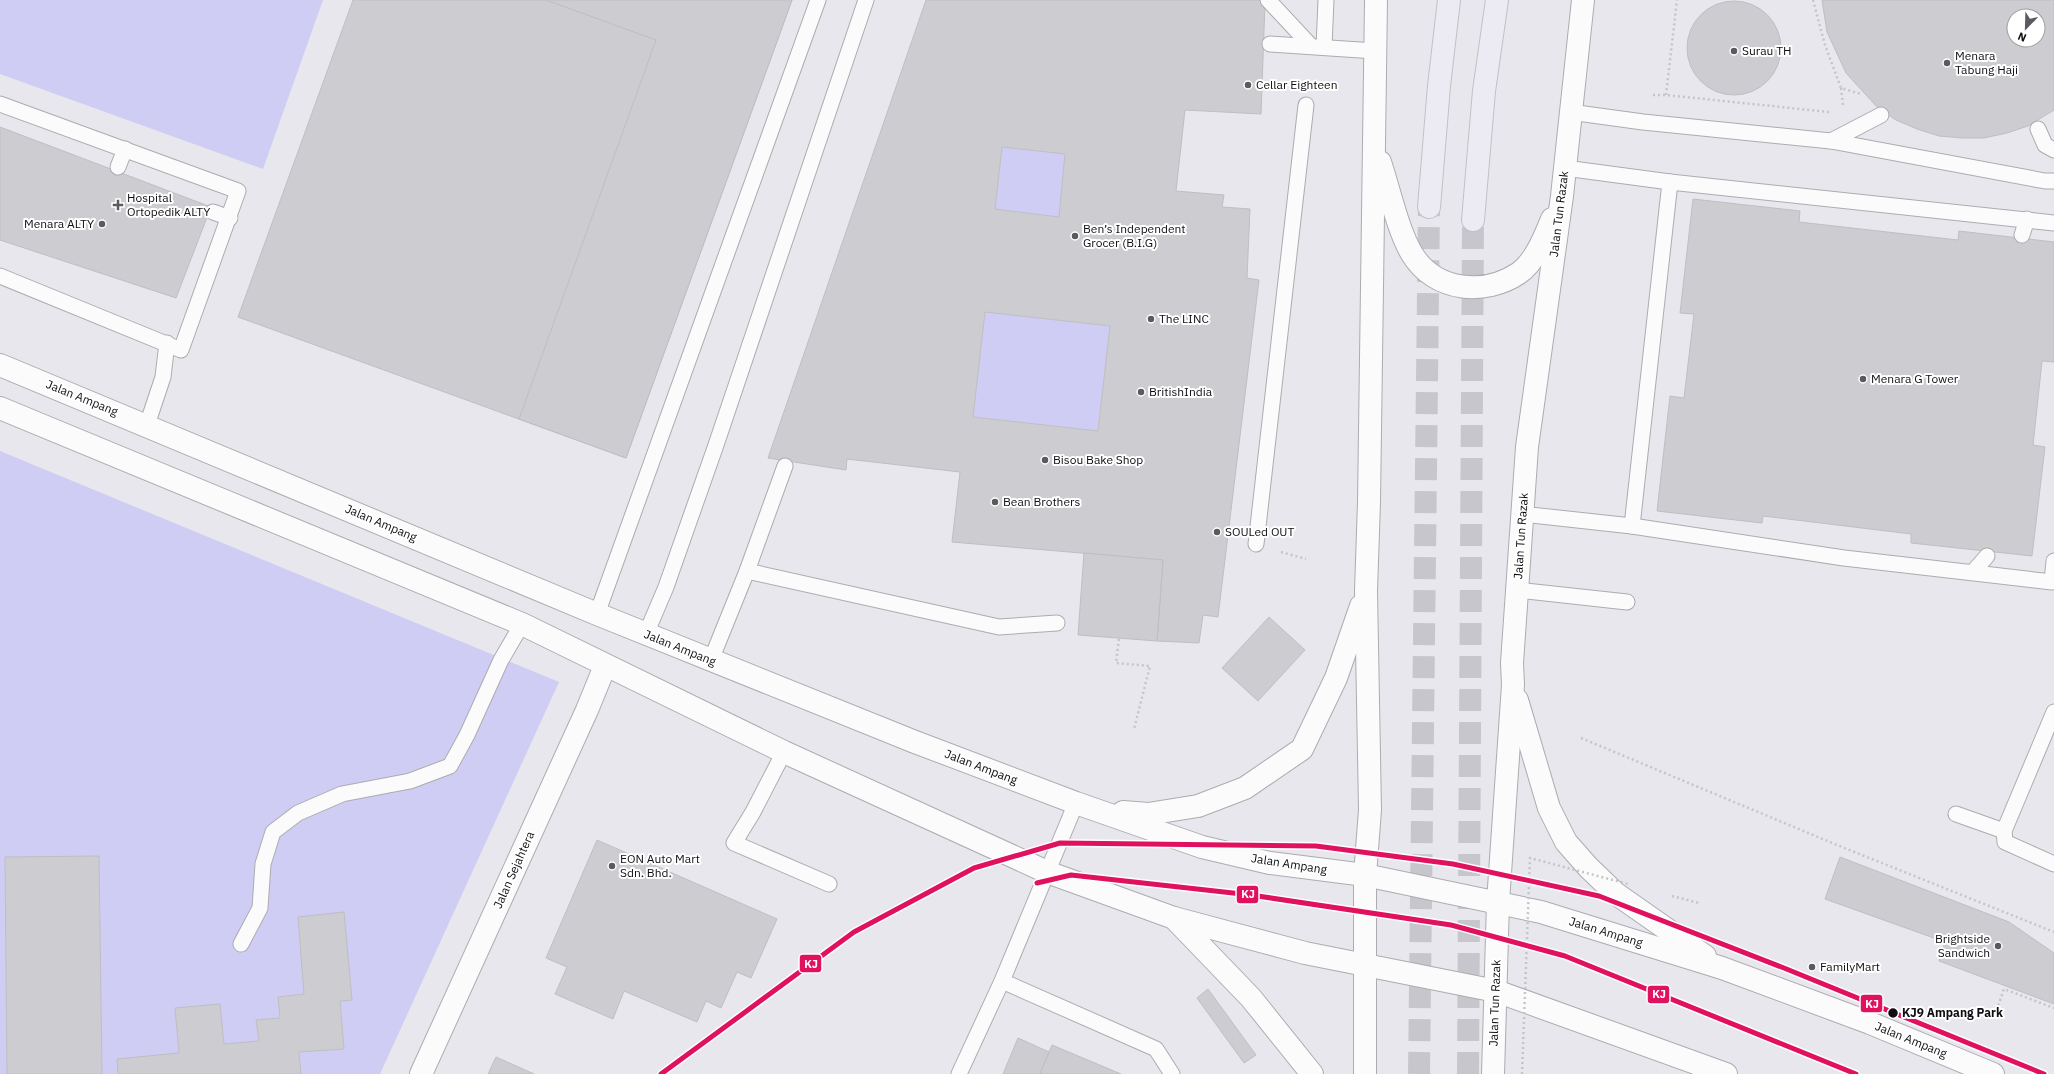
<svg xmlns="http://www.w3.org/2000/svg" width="2054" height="1074" font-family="'IBM Plex Sans',sans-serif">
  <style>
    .green { fill: #cfcdf4 }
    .building { fill: #ccccd1; stroke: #bebec3; fill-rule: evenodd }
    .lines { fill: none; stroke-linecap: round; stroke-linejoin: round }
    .primary-tunnel { stroke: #c6c6cc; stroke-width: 22; stroke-dasharray: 22 11; stroke-linecap: butt }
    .service-casing { stroke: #acacb0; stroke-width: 17 }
    .minor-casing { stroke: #acacb0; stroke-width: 24 }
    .secondary-casing { stroke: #acacb0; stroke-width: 24 }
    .primary-casing { stroke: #c1c1c5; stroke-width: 24 }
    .path { stroke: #c5c5c7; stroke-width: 2.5; stroke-dasharray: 2 3; stroke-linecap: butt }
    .service { stroke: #fbfbfc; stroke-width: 15 }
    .minor { stroke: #fbfbfc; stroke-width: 22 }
    .secondary { stroke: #fbfbfc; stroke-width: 22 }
    .primary { stroke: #ecebf3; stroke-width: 22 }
    .path-bridge { stroke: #c5c5c7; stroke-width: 2.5; stroke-dasharray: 2 3; stroke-linecap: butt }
    .rail-1-casing { stroke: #fff; stroke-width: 8 }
    .rail-1 { stroke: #e0115f; stroke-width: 5 }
    .poi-dot { fill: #5a5a5f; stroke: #fff; stroke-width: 1.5 }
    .stop-dot { fill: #0e0e12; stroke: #fff; stroke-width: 1.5 }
    .labels { text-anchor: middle; stroke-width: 4; stroke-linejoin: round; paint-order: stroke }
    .poi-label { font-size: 12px; fill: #0e0e12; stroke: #fff; text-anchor: start }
    .street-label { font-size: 12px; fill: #0e0e12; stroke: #fff }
    .stop-label { font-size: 12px; font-weight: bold; fill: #0e0e12; stroke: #fff; text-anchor: start }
    .line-badge { stroke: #fff; stroke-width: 1.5 }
    .badge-label { font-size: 11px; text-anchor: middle; font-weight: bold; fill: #fff }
  </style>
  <rect width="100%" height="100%" fill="#e7e7ed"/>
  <!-- green -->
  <g class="green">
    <polygon points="0,0 323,0 263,169 0,74"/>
    <polygon points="1002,147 1065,154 1059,217 995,209"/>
    <polygon points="985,312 1110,326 1098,431 973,417"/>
    <polygon points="0,451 559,682 380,1074 0,1074"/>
  </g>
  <!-- building -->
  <g class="building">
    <polygon points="353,0 792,0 626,458 238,317"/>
    <polygon points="546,0 792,0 626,458 519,419 656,40"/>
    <path d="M926 0H1261L1265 3 1261 114 1185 110 1176 191 1224 195 1222 207 1250 209 1247 278 1259 280 1218 617 1203 615 1199 643 1157 641 1163 560 952 542 960 472 847 459 846 470 768 458ZM1002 147 1065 154 1059 217 995 209ZM985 312 1110 326 1098 431 973 417Z"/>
    <path d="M1822 0H2054V110L2028 126 2007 133 1984 138H1962L1939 136 1917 129 1896 120 1877 107 1846 73 1827 32ZM2014 16H2038V40H2014Z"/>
    <circle cx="1734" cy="48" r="47"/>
    <polygon points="0,127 211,207 176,298 0,240"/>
    <polygon points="1693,199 1800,211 1799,222 1958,240 1959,231 2054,242 2054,362 2042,361 2033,445 2045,447 2032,556 1911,543 1911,534 1763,516 1762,523 1657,511 1670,396 1684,398 1694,314 1680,313"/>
    <polygon points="1084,553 1163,560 1157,641 1078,635"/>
    <polygon points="1269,617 1305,650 1258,701 1222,668"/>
    <polygon points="597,840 777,919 751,978 737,972 721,1008 706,1001 697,1022 624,991 613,1019 555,994 567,967 546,958"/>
    <polygon points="99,856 102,1074 7,1074 5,857"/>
    <polygon points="1840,857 2009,922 2054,953 2054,1004 1939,961 1945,942 1825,899"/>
    <polygon points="344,912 352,1000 340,1001 344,1049 299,1052 301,1074 118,1074 117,1059 179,1053 175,1008 220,1004 224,1044 259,1041 256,1020 280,1018 278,997 304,994 298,917"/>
    <polygon points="1208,989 1256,1055 1244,1063 1197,998"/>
    <polygon points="1018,1038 1049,1052 1040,1074 1003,1074"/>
    <polygon points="1052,1045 1121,1074 1040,1074"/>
    <polygon points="496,1057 534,1074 488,1074"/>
  </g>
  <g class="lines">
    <!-- primary-tunnel -->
    <g class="primary-tunnel">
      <polyline points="1419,1074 1429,207"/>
      <polyline points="1468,1074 1473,220"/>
    </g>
    <!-- service casing -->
    <g class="service-casing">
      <g id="service">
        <polyline points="1268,0 1311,46"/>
        <polyline points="1270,44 1375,51"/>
        <polyline points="1324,47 1326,0"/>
        <polyline points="0,104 238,191 181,350 0,276"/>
        <polyline points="1570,112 1643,122 1831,141 2045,181 2054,181"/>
        <polyline points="2038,129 2045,145 2054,150"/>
        <polyline points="1831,141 1881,115"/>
        <polyline points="118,167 125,149"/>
        <polyline points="1670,182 2054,223"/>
        <polyline points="213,212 230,218"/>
        <polyline points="2022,235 2027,219"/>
        <polyline points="147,425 163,377 167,343"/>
        <polyline points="1522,514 1632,526 1670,182 1565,168"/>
        <polyline points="1632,526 1844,558 2052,582 2054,561"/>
        <polyline points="1256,544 1306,105"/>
        <polyline points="747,571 999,627 1057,623"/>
        <polyline points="1973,572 1987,556"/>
        <polyline points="1517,590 1627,602"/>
        <polyline points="597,614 818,0"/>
        <polyline points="646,634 666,587 716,445 866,0"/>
        <polyline points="711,660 747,571 785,466"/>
        <polyline points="2054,712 2004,831 2005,842 2054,864"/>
        <polyline points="784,752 753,812 734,843 829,884"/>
        <polyline points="1956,814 2004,831"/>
        <polyline points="241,944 260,908 263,864 273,832 298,813 342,794 410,781 450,766 467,735 501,660 522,624"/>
        <polyline points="1002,981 1156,1049 1172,1074"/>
        <polyline points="959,1074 1002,981 1076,803"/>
      </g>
    </g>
    <!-- minor casing -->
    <g class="minor-casing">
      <polyline id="minor" points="421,1074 587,710 605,666"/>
    </g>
    <!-- secondary casing -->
    <g class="secondary-casing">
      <g id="secondary">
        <path d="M1380 162C1389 189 1398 231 1412 254 1435 292 1485 296 1519 273 1535 262 1545 236 1552 219"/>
        <polyline points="0,365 597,614 915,742 1076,803 1202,847 1270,863 1365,875 1541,912 1722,968 1870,1023 1993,1074"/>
        <polyline points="0,408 522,624 784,752 1047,872 1174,918 1305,953 1496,991 1726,1074"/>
        <polyline points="1517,700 1549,808 1566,842 1588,867 1615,893 1705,956"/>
        <polyline points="1123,812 1148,814 1198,806 1245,788 1302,749 1336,678 1361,606"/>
        <polyline points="1174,918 1251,998 1312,1074"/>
        <polyline points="1365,1074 1365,875 1370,810 1366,591 1369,502 1376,0"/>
        <polyline points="1493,1074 1498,902 1513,685 1512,663 1527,447 1562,196 1583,0"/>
      </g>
    </g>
    <!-- primary casing -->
    <g class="primary-casing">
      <g id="primary">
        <polyline points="1429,207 1439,86 1449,0"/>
        <polyline points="1473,220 1484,91 1497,0"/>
      </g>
    </g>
    <!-- path -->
    <g class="path">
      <polyline points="1813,0 1825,45 1841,88 1861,94"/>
      <polyline points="1841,88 1843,105"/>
      <polyline points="1653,95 1666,95 1829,112"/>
      <polyline points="1666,95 1677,0"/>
      <polyline points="1281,552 1306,559"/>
      <polyline points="1119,639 1116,663 1150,666 1134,729"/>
      <polyline points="1581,738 1837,845 2054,932"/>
      <polyline points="1672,896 1699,903"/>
      <polyline points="1995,1015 2004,989 2054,1008"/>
    </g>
    <!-- service -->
    <use href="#service" class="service"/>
    <!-- minor -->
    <use href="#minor" class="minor"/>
    <!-- secondary -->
    <use href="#secondary" class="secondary"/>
    <!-- primary -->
    <use href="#primary" class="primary"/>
    <!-- path-bridge -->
    <polyline class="path-bridge" points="1522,1074 1530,858 1628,884"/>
    <!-- rail-1 casing -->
    <g class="rail-1-casing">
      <g id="rail-1">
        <polyline points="1037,883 1071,875 1251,895 1451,925 1565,956 1856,1074"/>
        <polyline points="661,1074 854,932 974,868 1060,843 1316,846 1453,864 1599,896 1784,968 2044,1074"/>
      </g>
    </g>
    <!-- rail-1 -->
    <use href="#rail-1" class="rail-1"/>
  </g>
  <!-- markers -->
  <g class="poi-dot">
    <circle cx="1734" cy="51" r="4"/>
    <circle cx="1947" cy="63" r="4"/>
    <circle cx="1248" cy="85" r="4"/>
    <path d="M116 199h4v4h4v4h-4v4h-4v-4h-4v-4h4z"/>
    <circle cx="102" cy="224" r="4"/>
    <circle cx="1075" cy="236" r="4"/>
    <circle cx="1151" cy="319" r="4"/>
    <circle cx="1863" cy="379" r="4"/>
    <circle cx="1141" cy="392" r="4"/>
    <circle cx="1045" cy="460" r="4"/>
    <circle cx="995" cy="502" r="4"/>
    <circle cx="1217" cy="532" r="4"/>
    <circle cx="612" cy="866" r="4"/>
    <circle cx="1998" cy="946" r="4"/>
    <circle cx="1812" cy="967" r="4"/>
  </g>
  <circle class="stop-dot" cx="1893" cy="1013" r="5.5"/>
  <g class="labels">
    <!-- poi labels -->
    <g class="poi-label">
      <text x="1742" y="55">Surau TH</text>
      <text x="1955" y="60">Menara<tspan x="1955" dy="14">Tabung Haji</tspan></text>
      <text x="1256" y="89">Cellar Eighteen</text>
      <text x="127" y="202">Hospital<tspan x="127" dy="14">Ortopedik ALTY</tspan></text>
      <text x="94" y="228" text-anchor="end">Menara ALTY</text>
      <text x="1083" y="233">Ben’s Independent<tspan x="1083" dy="14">Grocer (B.I.G)</tspan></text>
      <text x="1159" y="323">The LINC</text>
      <text x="1871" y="383">Menara G Tower</text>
      <text x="1149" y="396">BritishIndia</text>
      <text x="1053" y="464">Bisou Bake Shop</text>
      <text x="1003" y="506">Bean Brothers</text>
      <text x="1225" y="536">SOULed OUT</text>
      <text x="620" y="863">EON Auto Mart<tspan x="620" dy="14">Sdn. Bhd.</tspan></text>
      <text x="1990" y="943" text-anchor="end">Brightside<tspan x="1990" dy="14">Sandwich</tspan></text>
      <text x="1820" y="971">FamilyMart</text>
    </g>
    <!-- street labels -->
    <g class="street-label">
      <text transform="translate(1559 214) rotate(-83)" y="4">Jalan Tun Razak</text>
      <text transform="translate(82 398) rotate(22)" y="4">Jalan Ampang</text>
      <text transform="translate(381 523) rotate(23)" y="4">Jalan Ampang</text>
      <text transform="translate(1521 536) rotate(-86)" y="4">Jalan Tun Razak</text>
      <text transform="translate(680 648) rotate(22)" y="4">Jalan Ampang</text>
      <text transform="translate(981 767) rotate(21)" y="4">Jalan Ampang</text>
      <text transform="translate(1289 864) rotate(9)" y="4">Jalan Ampang</text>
      <text transform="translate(514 870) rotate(-66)" y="4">Jalan Sejahtera</text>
      <text transform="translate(1606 932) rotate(17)" y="4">Jalan Ampang</text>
      <text transform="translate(1495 1003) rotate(-88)" y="4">Jalan Tun Razak</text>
      <text transform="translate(1911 1040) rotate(22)" y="4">Jalan Ampang</text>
    </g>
    <!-- stop labels -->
    <g class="stop-label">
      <text x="1902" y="1017">KJ9 Ampang Park</text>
    </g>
  </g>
  <g class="line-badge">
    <rect x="1236" y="885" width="23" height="19" rx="4" fill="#e0115f"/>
    <rect x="799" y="954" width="23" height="19" rx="4" fill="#e0115f"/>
    <rect x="1647" y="985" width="23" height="19" rx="4" fill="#e0115f"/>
    <rect x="1860" y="994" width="23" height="19" rx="4" fill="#e0115f"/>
  </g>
  <g class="badge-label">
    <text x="1248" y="898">KJ</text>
    <text x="811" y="968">KJ</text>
    <text x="1659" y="998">KJ</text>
    <text x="1872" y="1008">KJ</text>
  </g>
  <!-- north arrow -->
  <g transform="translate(2026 28) rotate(203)"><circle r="19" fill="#ffffff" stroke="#9f9fa0"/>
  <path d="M0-3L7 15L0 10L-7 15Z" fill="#5a5a5f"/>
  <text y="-6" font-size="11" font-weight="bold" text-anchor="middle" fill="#0e0e12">N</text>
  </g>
</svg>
